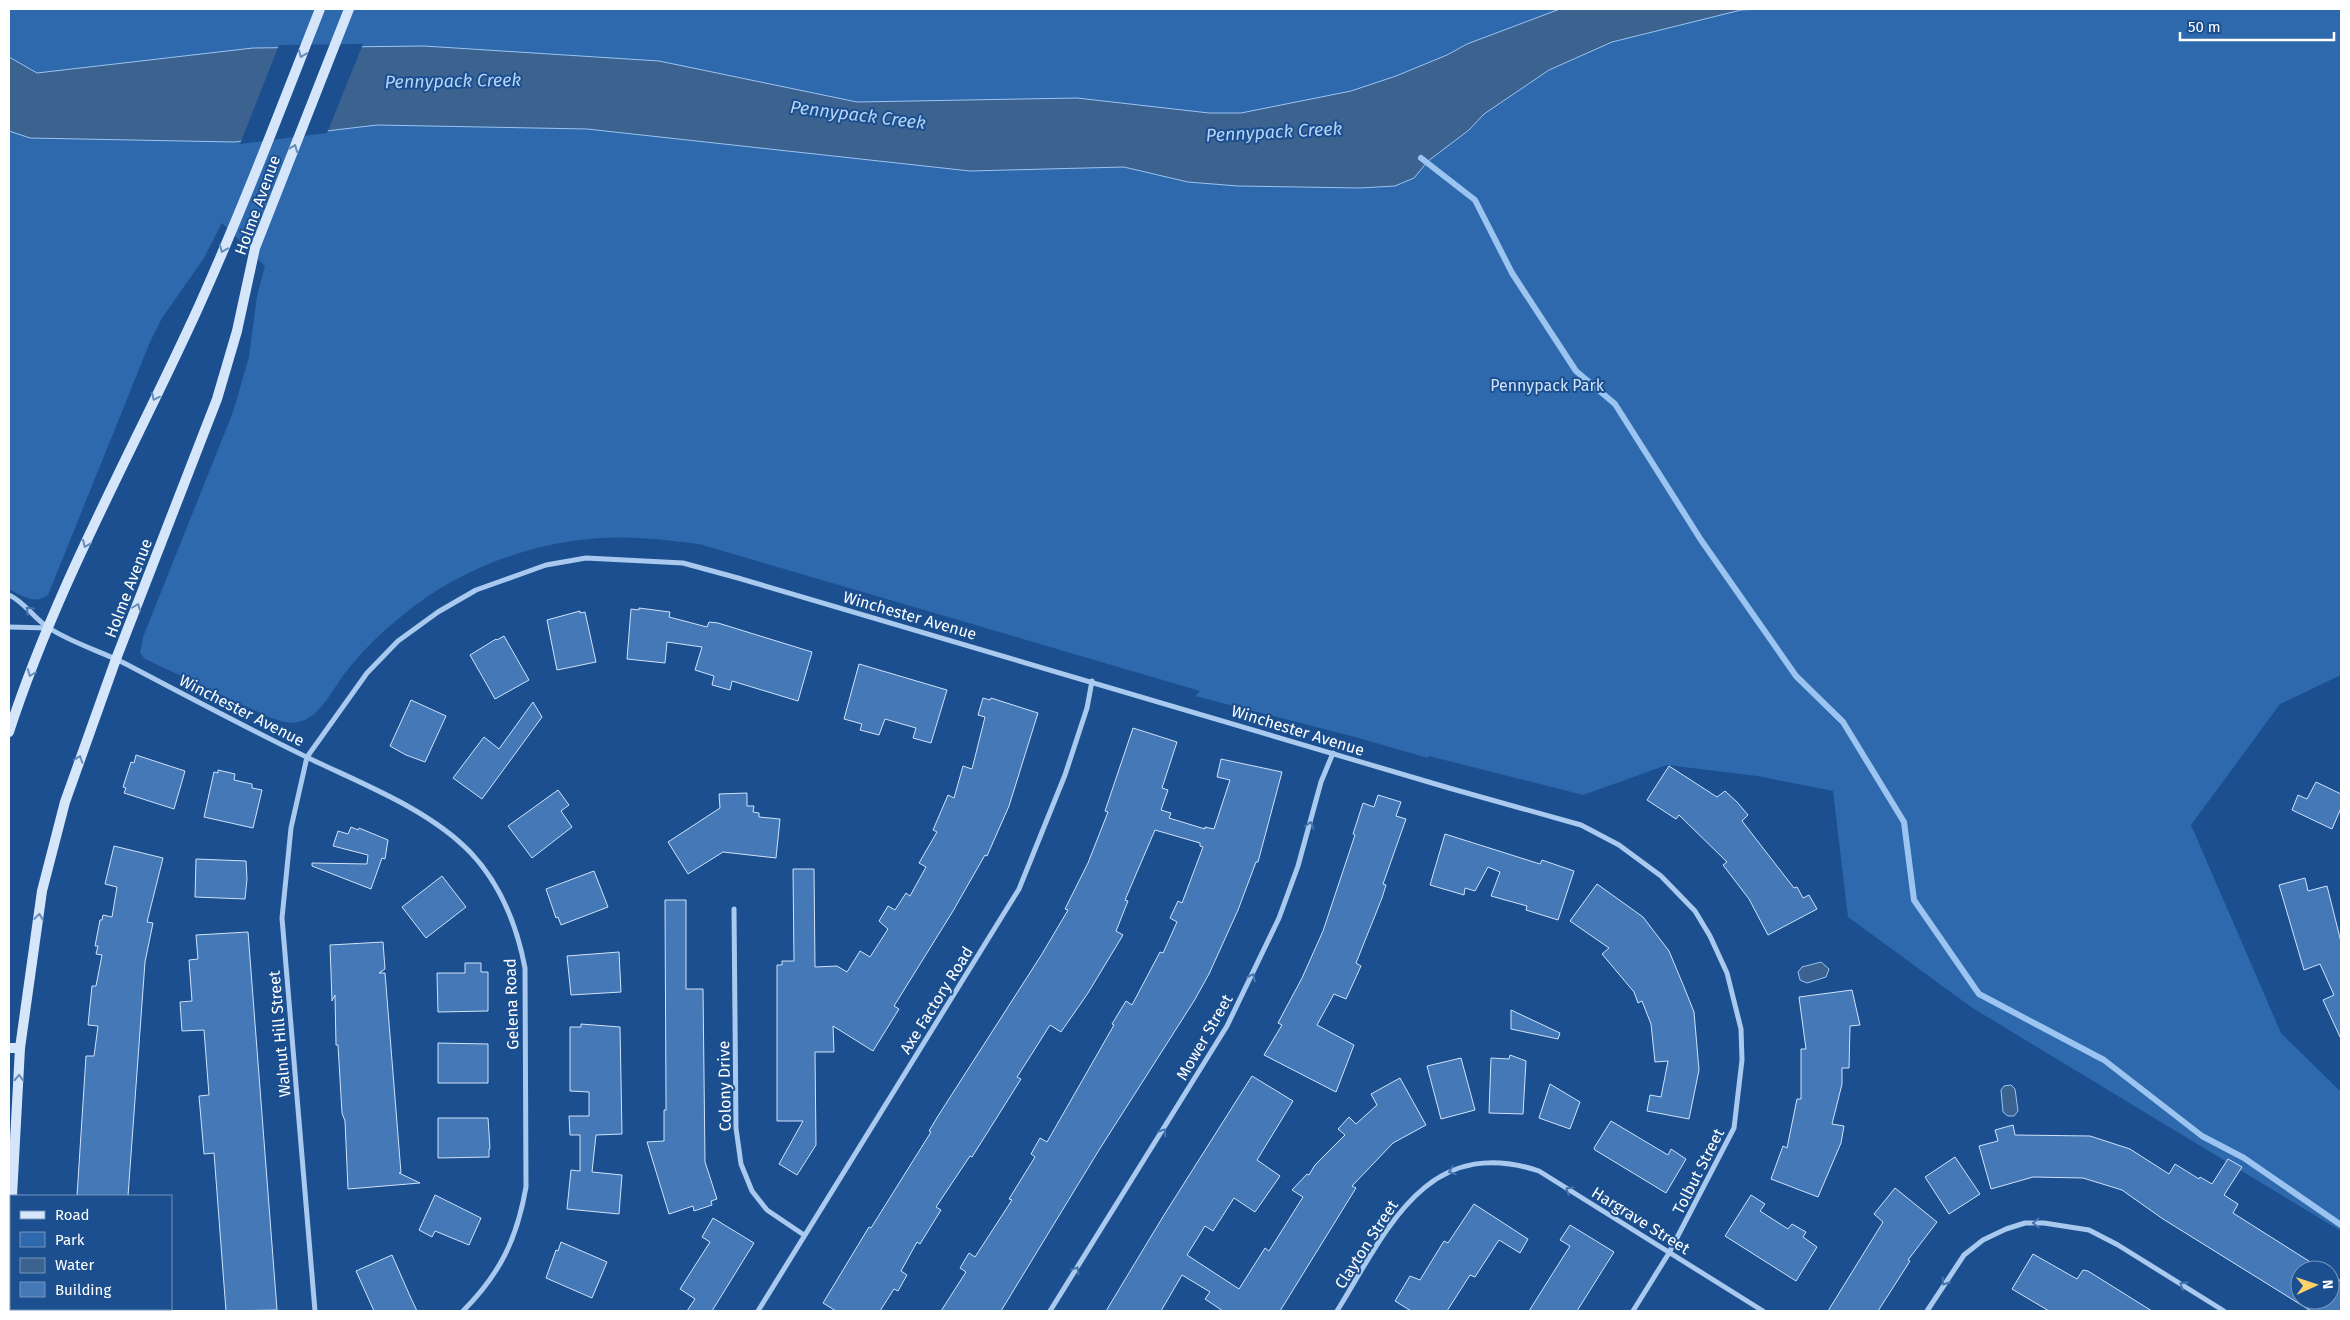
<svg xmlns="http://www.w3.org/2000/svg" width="2350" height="1320" font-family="'Fira Sans',sans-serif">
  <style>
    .green { fill: #2e69ad }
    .water { fill: #3c6290; stroke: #9cc4f0 }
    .pier { fill: #1b4f8f }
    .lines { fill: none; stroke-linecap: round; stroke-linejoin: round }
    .stream { stroke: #9cc4f0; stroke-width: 6 }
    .building { fill: #4478b7; stroke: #cfe3fa }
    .street { stroke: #a9c9ee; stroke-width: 5 }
    .secondary { stroke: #d6e6fa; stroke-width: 10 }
    .oneway { stroke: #668bba }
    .oneway2 { stroke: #4674ac }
    .labels { text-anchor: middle; stroke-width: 4; stroke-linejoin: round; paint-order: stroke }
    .street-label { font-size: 16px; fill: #fff; stroke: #1b4f8f }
    .park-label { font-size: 16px; fill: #cfe3fa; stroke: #1b4f8f }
    .water-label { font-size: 18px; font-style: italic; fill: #b5d3f5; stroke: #1b4f8f }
  </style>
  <rect width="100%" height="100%" fill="#1b4f8f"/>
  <!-- green -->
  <path class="green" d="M9 9H2341V675L2280 704 2191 825 2281 1033 2341 1092V1231L1971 1007 1848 917 1833 791 1757 776 1667 765 1583 795 1429 756 1428 758 1355 737 1195 696 1200 691 699 544C667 540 634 536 601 538 531 542 457 570 403 615 383 631 365 648 349 668 335 684 323 714 302 721 290 725 280 721 269 717L145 659 140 653 143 637 233 412 249 357 257 296 265 266 222 223 204 258 162 318 150 342 48 595C34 605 23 596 9 589Z"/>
  <!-- water -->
  <g class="water">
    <polygon points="1560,9 1765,9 1741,10 1612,42 1549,70 1484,114 1469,130 1428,161 1414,178 1395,186 1360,188 1238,186 1188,182 1124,167 970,171 587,129 377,125 234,142 30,138 9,131 9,57 37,73 253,48 424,46 659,61 857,102 1077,98 1209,113 1241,113 1351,91 1396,76 1447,55 1467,44"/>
    <polygon points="1821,962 1829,969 1826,977 1807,983 1800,980 1798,972 1802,967"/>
    <polygon points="2011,1085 2015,1089 2018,1111 2014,1116 2008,1116 2003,1112 2001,1090 2004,1086"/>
  </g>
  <!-- pier -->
  <polygon class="pier" points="363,44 327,133 240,144 279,45"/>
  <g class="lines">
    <!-- stream -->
    <polyline class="stream" points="1421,158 1475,200 1512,273 1576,371 1615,404 1701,540 1796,676 1843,722 1904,822 1914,900 1979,994 2104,1060 2202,1136 2244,1158 2341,1225"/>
  </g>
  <!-- building -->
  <g class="building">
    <polygon points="639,608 670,612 669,617 707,627 709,622 718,623 812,652 798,701 732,681 730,690 712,685 714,676 695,670 702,647 667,642 665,663 627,659 631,609 639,610"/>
    <polygon points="580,611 580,613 585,612 596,662 557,670 547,620"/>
    <polygon points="504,636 529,680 495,699 470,655 496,639 497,640"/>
    <polygon points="859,664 947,690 931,743 913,738 916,728 885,719 879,735 860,730 862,724 844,719"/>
    <polygon points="983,698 990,700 991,698 1038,713 1009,806 987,856 985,855 953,911 894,1006 899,1009 873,1051 833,1026 834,1052 815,1052 816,1145 797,1175 779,1164 803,1121 777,1121 777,965 782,965 782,961 794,961 793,869 814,869 815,967 837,966 847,972 860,951 870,957 888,929 879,921 888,906 895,910 906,893 910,896 926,867 919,863 937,832 933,830 948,795 954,798 963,766 972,769 985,717 978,715"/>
    <polygon points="411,700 446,716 425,762 406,755 390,746"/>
    <polygon points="533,702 542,717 482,799 453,778 484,737 499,749"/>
    <polygon points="1133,728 1177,742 1162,788 1168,790 1161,810 1171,813 1169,818 1205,829 1205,827 1214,829 1230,780 1217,777 1221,759 1282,772 1258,862 1256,862 1238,910 1209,974 1194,1001 1099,1150 1001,1311 941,1311 966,1272 960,1268 969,1253 975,1257 1012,1200 1009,1199 1035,1157 1031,1154 1040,1138 1047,1142 1114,1025 1112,1024 1126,1001 1132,1005 1160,952 1163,953 1177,922 1170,918 1178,901 1182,903 1203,847 1200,846 1200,843 1155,830 1125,900 1128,901 1116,931 1123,935 1088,993 1061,1032 1050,1025 1033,1052 1017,1077 1021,1079 972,1157 970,1156 936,1207 941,1210 920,1244 917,1242 901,1271 907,1275 898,1291 894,1289 880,1311 836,1311 823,1303 869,1227 871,1228 931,1132 929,1131 938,1116 1042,954 1068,910 1065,909 1088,863 1108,812 1105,811"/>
    <polygon points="136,755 185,771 174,809 124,793 126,788 123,787 131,762 134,763"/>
    <polygon points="1669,766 1717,797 1725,791 1737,802 1748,815 1742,821 1794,888 1797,887 1803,898 1809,895 1817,909 1768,935 1749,899 1723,865 1727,862 1679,815 1676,819 1647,800"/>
    <polygon points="218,770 235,774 234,780 252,784 252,788 262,790 253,828 204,817 214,772 218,773"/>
    <polygon points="2316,782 2341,794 2341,808 2332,829 2292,810 2298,795 2307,799"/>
    <polygon points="558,790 569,805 561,811 572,827 532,858 508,826"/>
    <polygon points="747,793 747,806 754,806 753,812 759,813 759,817 780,819 776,858 723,852 688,874 668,842 720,808 719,794"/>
    <polygon points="1378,795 1401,802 1396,816 1406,819 1383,884 1386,885 1382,898 1356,963 1361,966 1346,999 1334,994 1317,1025 1354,1045 1336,1092 1264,1055 1282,1025 1278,1023 1302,978 1323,931 1355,835 1353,834 1363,803 1374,807"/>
    <polygon points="351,827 358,830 359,828 388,840 385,859 382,858 371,889 312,866 312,863 367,864 368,855 333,846 338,831 348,834"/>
    <polygon points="1445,834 1540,864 1542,860 1574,871 1558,920 1526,910 1527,906 1491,896 1500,872 1488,867 1475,891 1465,888 1464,895 1430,885"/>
    <polygon points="114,846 163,858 147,922 153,923 145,962 128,1196 77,1196 86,1056 94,1056 98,1026 88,1025 92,986 96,986 102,955 96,954 98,946 95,946 100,920 102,920 103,915 112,917 117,887 105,884"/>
    <polygon points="196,859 246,861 247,879 245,899 195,897"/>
    <polygon points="594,871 608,907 561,925 558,917 556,918 546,889"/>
    <polygon points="442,876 466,907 426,938 402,907"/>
    <polygon points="2305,878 2308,891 2327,886 2341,942 2341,1039 2323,1000 2334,995 2320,964 2304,970 2279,885"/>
    <polygon points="1597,884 1643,917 1669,951 1684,987 1694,1012 1699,1070 1689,1119 1647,1111 1650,1095 1661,1097 1668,1061 1655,1062 1651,1024 1642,1001 1638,1003 1634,992 1602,954 1609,948 1570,921"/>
    <polygon points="665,900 686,900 686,989 703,989 705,1162 717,1199 711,1201 712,1205 694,1211 693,1206 669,1214 647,1142 664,1141 664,1110 666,1110 666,1103"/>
    <polygon points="248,932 277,1310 226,1311 214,1153 204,1154 199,1096 209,1095 204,1030 182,1031 180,1002 192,1001 189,960 198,959 196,935"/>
    <polygon points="383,942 385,969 379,973 385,973 401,1173 399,1173 420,1183 348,1189 345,1121 342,1113 338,1045 336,1045 335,995 332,1001 330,945"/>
    <polygon points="619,952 621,992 571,995 567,956"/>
    <polygon points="465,963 481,963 481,972 488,972 488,1011 438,1012 437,973 465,973"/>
    <polygon points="1852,990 1860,1025 1850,1026 1849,1068 1842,1068 1842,1084 1832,1124 1844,1126 1841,1143 1818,1197 1771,1179 1783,1146 1787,1148 1797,1099 1801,1099 1801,1049 1806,1049 1799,997"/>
    <polygon points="1511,1010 1560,1033 1558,1039 1511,1029"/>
    <polygon points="581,1024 620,1027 622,1134 596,1135 592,1172 622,1175 619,1214 567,1209 571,1170 580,1171 580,1135 570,1135 569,1116 589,1116 589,1092 570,1091 570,1027 581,1027"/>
    <polygon points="438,1043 488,1044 488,1083 438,1083"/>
    <polygon points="1510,1055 1526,1061 1523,1114 1489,1113 1491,1058 1509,1059"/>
    <polygon points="1461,1058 1475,1110 1441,1119 1427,1066"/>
    <polygon points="1252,1076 1293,1101 1257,1160 1280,1176 1255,1212 1234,1198 1213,1231 1205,1226 1187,1255 1239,1289 1265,1248 1269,1251 1303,1197 1292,1190 1307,1174 1309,1175 1315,1165 1345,1135 1338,1129 1349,1117 1356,1124 1377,1105 1371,1094 1400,1078 1426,1125 1393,1143 1352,1186 1356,1188 1280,1311 1223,1311 1205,1299 1210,1292 1182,1275 1161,1311 1106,1311 1164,1215"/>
    <polygon points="1550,1084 1580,1102 1570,1129 1539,1118"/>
    <polygon points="438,1118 488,1118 490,1149 489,1149 489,1157 438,1158"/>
    <polygon points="1611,1121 1668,1155 1671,1149 1686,1159 1666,1193 1595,1150 1594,1148"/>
    <polygon points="2013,1125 2015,1135 2090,1136 2130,1149 2169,1174 2175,1164 2199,1179 2200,1177 2212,1184 2228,1159 2242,1167 2224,1195 2238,1204 2233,1213 2323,1270 2300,1270 2300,1300 2330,1300 2330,1274 2341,1281 2341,1311 2311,1311 2163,1219 2122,1190 2083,1178 2033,1177 1991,1189 1979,1146 1998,1141 1995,1130"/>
    <polygon points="1955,1157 1980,1194 1949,1214 1925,1177"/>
    <polygon points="1895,1188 1937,1222 1908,1260 1910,1261 1878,1311 1828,1311 1883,1222 1874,1214"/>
    <polygon points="435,1195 481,1218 469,1245 435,1231 432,1237 419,1230"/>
    <polygon points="1751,1195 1765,1204 1760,1211 1788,1229 1792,1224 1806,1232 1803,1237 1817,1247 1796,1281 1725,1236"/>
    <polygon points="1474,1204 1528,1239 1520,1253 1499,1240 1475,1277 1470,1275 1447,1311 1411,1311 1395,1301 1410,1276 1420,1280 1444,1241 1448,1243"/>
    <polygon points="713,1218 754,1243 712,1311 687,1311 695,1299 680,1289 710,1242 702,1237"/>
    <polygon points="1570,1225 1614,1252 1577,1311 1529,1311 1570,1246 1560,1240"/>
    <polygon points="561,1242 607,1262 592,1298 546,1278 556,1250 558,1251"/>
    <polygon points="2033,1254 2077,1279 2083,1270 2088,1271 2152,1311 2049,1311 2012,1289"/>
    <polygon points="392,1255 410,1296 417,1311 374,1311 356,1271"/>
  </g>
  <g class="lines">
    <!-- street -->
    <g class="street">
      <path d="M9 595C25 602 34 619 49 628 72 643 100 651 124 663 189 697 254 732 319 763 370 787 432 812 471 853 501 885 517 926 525 968L526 1187C517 1239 500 1274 463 1311"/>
      <polyline points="9,627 48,628"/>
      <polyline points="734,909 736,1128 741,1164 752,1191 767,1210 804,1235"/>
      <polyline points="315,1311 282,918 291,828 307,757 367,673 398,641 438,612 476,590 546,565 586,558 683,563 738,578 1449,788 1581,825 1619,845 1661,876 1695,911 1710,936 1727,973 1741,1029 1742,1060 1734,1128 1669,1253 1633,1311"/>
      <polyline points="758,1311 1019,889 1065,775 1087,708 1092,681"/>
      <polyline points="1050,1311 1227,1026 1279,918 1298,866 1321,782 1333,753"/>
      <path d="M1337 1311C1386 1232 1426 1133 1539 1171L1763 1311"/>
      <polyline points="1927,1311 1964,1255 1983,1240 2006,1229 2025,1223 2044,1223 2089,1230 2118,1245 2224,1311"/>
    </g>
    <!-- secondary -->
    <g class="secondary">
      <path d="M9 732C57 584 135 447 199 306 243 208 281 108 320 9"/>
      <polyline points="9,1048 20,1048"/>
      <polyline points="12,1196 20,1048 42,891 65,802 116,659 217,399 237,331 255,248 349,9"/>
      <polyline points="9,1252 11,1208"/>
    </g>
  </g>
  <!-- one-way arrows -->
  <defs><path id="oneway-chevron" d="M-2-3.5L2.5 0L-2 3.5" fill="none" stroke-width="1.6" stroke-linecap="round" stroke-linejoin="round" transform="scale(1.25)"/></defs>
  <g class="oneway">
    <use href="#oneway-chevron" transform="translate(302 54) rotate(112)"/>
    <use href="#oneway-chevron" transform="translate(294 148) rotate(-68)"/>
    <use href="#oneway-chevron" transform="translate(223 249) rotate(113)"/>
    <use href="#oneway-chevron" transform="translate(155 397) rotate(116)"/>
    <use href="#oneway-chevron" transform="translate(86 544) rotate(114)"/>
    <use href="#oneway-chevron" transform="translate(137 607) rotate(-69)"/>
    <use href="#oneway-chevron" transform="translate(31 673) rotate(111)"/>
    <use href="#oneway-chevron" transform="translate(79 759) rotate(-71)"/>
    <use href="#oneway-chevron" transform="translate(39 917) rotate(-82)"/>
    <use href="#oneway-chevron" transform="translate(19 1078) rotate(-87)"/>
  </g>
  <g class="oneway2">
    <use href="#oneway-chevron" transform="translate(29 610) rotate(-136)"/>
    <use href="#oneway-chevron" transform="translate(1310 825) rotate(-75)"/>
    <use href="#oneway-chevron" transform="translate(1252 977) rotate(-63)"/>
    <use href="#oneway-chevron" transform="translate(1163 1132) rotate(-58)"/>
    <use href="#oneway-chevron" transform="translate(1452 1171) rotate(161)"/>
    <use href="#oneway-chevron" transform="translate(1569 1190) rotate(-148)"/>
    <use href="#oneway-chevron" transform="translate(2036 1223) rotate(179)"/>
    <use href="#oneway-chevron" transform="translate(1076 1270) rotate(-58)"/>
    <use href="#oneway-chevron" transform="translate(1945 1282) rotate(123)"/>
    <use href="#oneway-chevron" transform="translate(2183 1285) rotate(-148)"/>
  </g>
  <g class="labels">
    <!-- street labels -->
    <g class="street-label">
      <text transform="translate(257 205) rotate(-70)" y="6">Holme Avenue</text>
      <text transform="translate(128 588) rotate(-69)" y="6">Holme Avenue</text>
      <text transform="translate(910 615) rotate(16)" y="6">Winchester Avenue</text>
      <text transform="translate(242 710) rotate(27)" y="6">Winchester Avenue</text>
      <text transform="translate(1298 730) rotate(17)" y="6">Winchester Avenue</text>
      <text transform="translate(936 1000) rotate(-58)" y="6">Axe Factory Road</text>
      <text transform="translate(511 1004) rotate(-92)" y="6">Gelena Road</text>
      <text transform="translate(279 1034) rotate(-95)" y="6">Walnut Hill Street</text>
      <text transform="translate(1204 1037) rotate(-60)" y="6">Mower Street</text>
      <text transform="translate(724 1086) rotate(-91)" y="6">Colony Drive</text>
      <text transform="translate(1698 1171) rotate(-63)" y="6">Tolbut Street</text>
      <text transform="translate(1641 1220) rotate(32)" y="6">Hargrave Street</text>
      <text transform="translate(1366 1244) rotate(-57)" y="6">Clayton Street</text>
    </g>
    <!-- park labels -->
    <g class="park-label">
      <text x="1547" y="391">Pennypack Park</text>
    </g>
    <!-- water labels -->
    <g class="water-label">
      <text transform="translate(453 81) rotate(-1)" y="6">Pennypack Creek</text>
      <text transform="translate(858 115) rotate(7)" y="6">Pennypack Creek</text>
      <text transform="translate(1274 132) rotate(-3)" y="6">Pennypack Creek</text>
    </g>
  </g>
  <!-- border -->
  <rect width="2350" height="1320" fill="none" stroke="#ffffff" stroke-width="20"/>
  <!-- legend -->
  <rect x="10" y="1195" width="162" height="115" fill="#1b4f8f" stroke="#7695bc"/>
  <rect x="20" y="1211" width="25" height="8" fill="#d6e6fa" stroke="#7695bc"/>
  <text x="55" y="1220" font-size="15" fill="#ffffff">Road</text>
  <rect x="20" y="1232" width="25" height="15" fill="#2e69ad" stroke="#7695bc"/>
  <text x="55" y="1245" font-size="15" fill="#ffffff">Park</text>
  <rect x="20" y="1258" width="25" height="15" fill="#3c6290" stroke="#7695bc"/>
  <text x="55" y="1270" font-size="15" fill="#ffffff">Water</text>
  <rect x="20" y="1282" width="25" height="15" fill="#4478b7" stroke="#7695bc"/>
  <text x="55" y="1295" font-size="15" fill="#ffffff">Building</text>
  <!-- north arrow -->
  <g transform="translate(2315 1285) rotate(87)"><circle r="24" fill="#1b4f8f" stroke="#7695bc"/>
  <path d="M0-4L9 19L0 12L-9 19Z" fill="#ffd166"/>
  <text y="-8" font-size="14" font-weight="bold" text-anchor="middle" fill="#ffffff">N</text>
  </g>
  <!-- scale -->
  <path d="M2180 32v8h154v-8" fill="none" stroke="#ffffff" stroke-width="2.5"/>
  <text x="2188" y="32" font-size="15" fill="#ffffff" stroke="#1b4f8f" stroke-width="4" paint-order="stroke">50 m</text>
</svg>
